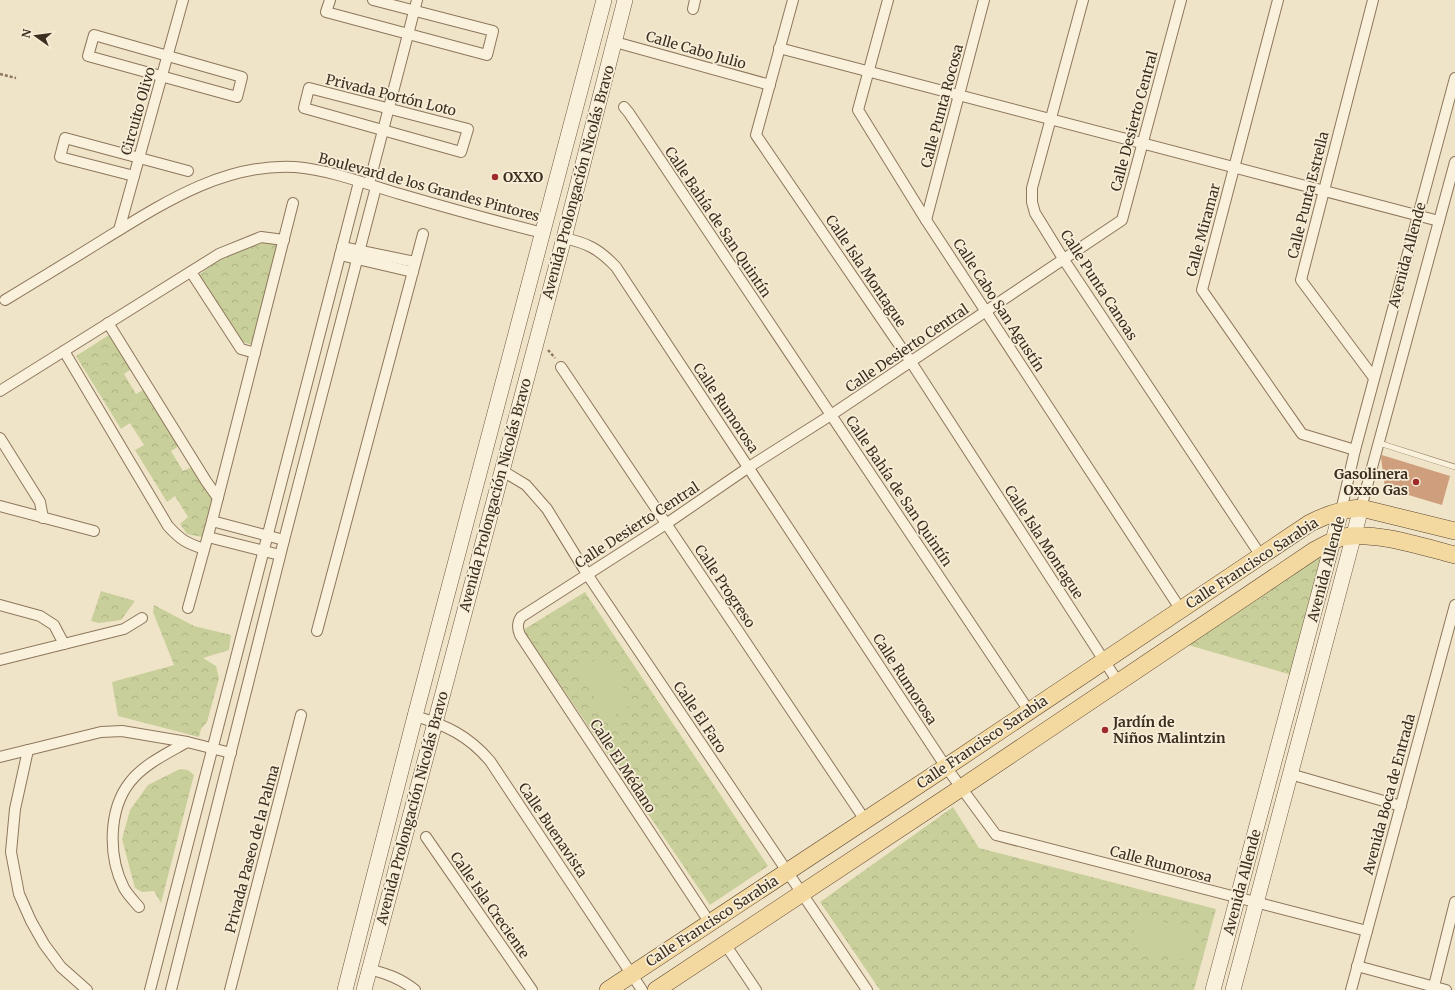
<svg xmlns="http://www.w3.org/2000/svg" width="1455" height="990" font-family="Merriweather,serif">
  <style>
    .park { fill: url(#park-crowns) }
    .garden { fill: #c9cf9b }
    .building { fill: #cf9f7d }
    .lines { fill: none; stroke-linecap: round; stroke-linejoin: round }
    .lane-casing { stroke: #8d765c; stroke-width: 6 }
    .street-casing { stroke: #8d765c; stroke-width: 12 }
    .secondary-casing { stroke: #6f573f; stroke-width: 16 }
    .primary-casing { stroke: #5b4430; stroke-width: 18 }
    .path { stroke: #8d765c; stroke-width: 2.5; stroke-dasharray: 3 2; stroke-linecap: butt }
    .lane { stroke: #faf1dc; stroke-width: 5 }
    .street { stroke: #faf1dc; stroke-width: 10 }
    .secondary { stroke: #faf1dc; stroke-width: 15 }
    .primary { stroke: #f3d9a0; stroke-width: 17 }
    .poi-dot { fill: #9e2a2b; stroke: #f7eed8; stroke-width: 1.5 }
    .labels { text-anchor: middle; stroke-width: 3.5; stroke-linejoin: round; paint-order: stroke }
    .street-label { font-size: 14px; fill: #3d2e20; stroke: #f7eed8 }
    .poi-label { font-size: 14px; font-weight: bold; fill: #3d2e20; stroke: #f7eed8; text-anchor: start }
  </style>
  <defs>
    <pattern id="park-crowns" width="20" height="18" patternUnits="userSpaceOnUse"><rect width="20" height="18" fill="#c9cf9b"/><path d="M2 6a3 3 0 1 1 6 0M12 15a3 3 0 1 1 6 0" fill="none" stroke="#aeb285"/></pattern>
  </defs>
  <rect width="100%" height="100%" fill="#f0e4c8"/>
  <!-- park -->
  <g class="park">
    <polygon points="261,240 281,244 254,345 242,342 199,275 220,258"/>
    <polygon points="112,333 133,368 124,374 136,394 145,389 179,446 171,451 183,471 192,467 212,498 202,537 187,534 180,524 188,517 175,496 167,502 135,450 144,445 130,423 121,429 76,356"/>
    <polygon points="1327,547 1292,675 1188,645"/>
    <polygon points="101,591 135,601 121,620 99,623 91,621"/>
    <polygon points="585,592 768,866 710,905 523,630"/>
    <polygon points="154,605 194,626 231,635 229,650 203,658 216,666 219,678 207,722 201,729 199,737 118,716 112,682 174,665 153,612"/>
    <polygon points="180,769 188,770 194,775 161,903 154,891 142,892 135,888 122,839 130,810 148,785"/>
    <polygon points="953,807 979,848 1216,909 1194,990 880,990 820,902"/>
  </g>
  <!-- garden -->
  <g class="garden">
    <polygon points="603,655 633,703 609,719 577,671"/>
    <polygon points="1138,915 1196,930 1188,960 1130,945"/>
  </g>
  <!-- building -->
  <polygon class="building" points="1382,455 1450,476 1442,505 1385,488 1381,458"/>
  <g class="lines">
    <!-- lane casing -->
    <g class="lane-casing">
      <polyline id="lane" points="1379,443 1455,467"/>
    </g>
    <!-- street casing -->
    <g class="street-casing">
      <g id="street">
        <polyline points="330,0 326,12 487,55 493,31 373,0"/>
        <polyline points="793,0 756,135 911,362 1118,682"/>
        <polyline points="888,0 858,110 926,220 1181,610"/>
        <polyline points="1083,0 1032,188 1032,202 1035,213 1064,260 1261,556"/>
        <polyline points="1278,0 1202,290 1302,434 1355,450"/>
        <polyline points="1373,0 1301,280 1374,378"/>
        <polyline points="693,9 695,0"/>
        <polygon points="94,35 242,77 237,97 88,56"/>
        <polyline points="615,42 770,85"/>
        <polyline points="779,48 1439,221"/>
        <polygon points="309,88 468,129 461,152 304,108"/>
        <polyline points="624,107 629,113 1029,711"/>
        <polyline points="134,176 60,157 65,138 188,171"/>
        <polyline points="369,184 417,0"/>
        <polyline points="926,220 984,0"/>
        <polyline points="119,230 183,0"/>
        <path d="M564 238C587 243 599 249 616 267L946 767 996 835 1367 931"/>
        <polyline points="342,247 415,262"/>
        <polyline points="340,255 413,272"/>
        <polyline points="191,272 241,349 255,353"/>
        <path d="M5 300C38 280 71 260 103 240 162 204 223 163 295 167 331 170 366 184 400 194 448 208 495 221 543 233"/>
        <polyline points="108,323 206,481 218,498"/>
        <path d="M64 351 168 526C181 540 186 543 204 549"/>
        <polyline points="561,367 865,820"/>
        <polyline points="0,391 219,254 261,237 284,240"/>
        <polyline points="0,438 40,502 43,518"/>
        <polyline points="501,470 526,485 547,509 587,574 867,990"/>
        <polyline points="0,506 94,531"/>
        <polyline points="1361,508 1455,162"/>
        <polyline points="1341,511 1355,450 1455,78"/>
        <polyline points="212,521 284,540"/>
        <polyline points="208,537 280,555"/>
        <polyline points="0,605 40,616 54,625 64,644"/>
        <polyline points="188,608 212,521 293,203"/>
        <polyline points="317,631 423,234"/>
        <polyline points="0,660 124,629 142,618"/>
        <path d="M415 716C446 725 469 736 490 761L642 990"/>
        <polyline points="28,750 15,809 11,852 19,894 31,921 44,944 61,967 87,990"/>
        <polyline points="0,757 101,732 122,731 187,742"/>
        <polyline points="1290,774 1401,806"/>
        <polyline points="426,837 532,990"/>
        <path d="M139 907C134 901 128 895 124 888 108 857 108 810 130 782 144 764 168 753 187 742L231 753"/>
        <path d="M710 923 520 635C517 628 517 623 521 617L666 524 749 467 831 415 1122 220 1181 0"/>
        <polyline points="725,944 756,990"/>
        <polyline points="1357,966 1446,990"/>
        <path d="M369 969C387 974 400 978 415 990"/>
        <polyline points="150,990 359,182"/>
        <polyline points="171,990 284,540 376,187"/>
        <polyline points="230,990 301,715"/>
        <polyline points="1351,990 1455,605"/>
        <polyline points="1433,990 1455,902"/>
      </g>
    </g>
    <!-- secondary casing -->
    <g class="secondary-casing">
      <g id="secondary">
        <polyline points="345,990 415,716 604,0"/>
        <polyline points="364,990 564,238 625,0"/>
        <polyline points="1213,990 1341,511"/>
        <polyline points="1233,990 1361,508"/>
      </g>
    </g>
    <!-- primary casing -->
    <g class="primary-casing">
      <g id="primary">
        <path d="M608 990 946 767 1310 523C1326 515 1343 509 1361 508L1455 531"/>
        <path d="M656 990 961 788 1315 550C1323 546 1335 539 1343 537 1376 531 1423 547 1455 555"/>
      </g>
    </g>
    <!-- path -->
    <g class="path">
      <polyline points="0,74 16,78"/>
      <polyline points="548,350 555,358"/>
    </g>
    <!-- lane -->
    <use href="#lane" class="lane"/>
    <!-- street -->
    <use href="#street" class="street"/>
    <!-- secondary -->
    <use href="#secondary" class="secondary"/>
    <!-- primary -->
    <use href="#primary" class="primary"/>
  </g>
  <!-- markers -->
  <g class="poi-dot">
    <circle cx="495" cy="177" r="4"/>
    <circle cx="1416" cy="482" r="4"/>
    <circle cx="1105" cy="730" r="4"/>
  </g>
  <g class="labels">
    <!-- street labels -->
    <g class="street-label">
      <text transform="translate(696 50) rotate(16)" y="5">Calle Cabo Julio</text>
      <text transform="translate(391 95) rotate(14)" y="5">Privada Portón Loto</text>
      <text transform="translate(942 106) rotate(-75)" y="5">Calle Punta Rocosa</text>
      <text transform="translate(138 111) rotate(-74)" y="5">Circuito Olivo</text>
      <text transform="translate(1134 121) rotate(-75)" y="5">Calle Desierto Central</text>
      <text transform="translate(578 182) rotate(-75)" y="5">Avenida Prolongación Nicolás Bravo</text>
      <text transform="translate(429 187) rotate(15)" y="5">Boulevard de los Grandes Pintores</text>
      <text transform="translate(1308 195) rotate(-76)" y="5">Calle Punta Estrella</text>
      <text transform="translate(718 222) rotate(56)" y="5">Calle Bahía de San Quintín</text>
      <text transform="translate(1203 230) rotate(-75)" y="5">Calle Miramar</text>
      <text transform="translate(1407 255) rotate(-75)" y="5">Avenida Allende</text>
      <text transform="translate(866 271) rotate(56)" y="5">Calle Isla Montague</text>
      <text transform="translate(1099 285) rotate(57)" y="5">Calle Punta Canoas</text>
      <text transform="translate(999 305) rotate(57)" y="5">Calle Cabo San Agustín</text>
      <text transform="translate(907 348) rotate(-34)" y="5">Calle Desierto Central</text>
      <text transform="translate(726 408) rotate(56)" y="5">Calle Rumorosa</text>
      <text transform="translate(899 491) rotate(56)" y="5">Calle Bahía de San Quintín</text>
      <text transform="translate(495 495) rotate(-75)" y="5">Avenida Prolongación Nicolás Bravo</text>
      <text transform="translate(637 525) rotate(-33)" y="5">Calle Desierto Central</text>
      <text transform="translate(1044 542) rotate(57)" y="5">Calle Isla Montague</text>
      <text transform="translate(1252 563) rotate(-33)" y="5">Calle Francisco Sarabia</text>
      <text transform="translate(1326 569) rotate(-75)" y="5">Avenida Allende</text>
      <text transform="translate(725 586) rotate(56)" y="5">Calle Progreso</text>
      <text transform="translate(905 679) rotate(57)" y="5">Calle Rumorosa</text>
      <text transform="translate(700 717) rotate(56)" y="5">Calle El Faro</text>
      <text transform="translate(982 742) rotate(-34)" y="5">Calle Francisco Sarabia</text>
      <text transform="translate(623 766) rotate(57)" y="5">Calle El Médano</text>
      <text transform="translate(1389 794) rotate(-75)" y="5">Avenida Boca de Entrada</text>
      <text transform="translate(412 808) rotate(-75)" y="5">Avenida Prolongación Nicolás Bravo</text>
      <text transform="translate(553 830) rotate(56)" y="5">Calle Buenavista</text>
      <text transform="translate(252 849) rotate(-75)" y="5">Privada Paseo de la Palma</text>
      <text transform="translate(1161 864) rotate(15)" y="5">Calle Rumorosa</text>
      <text transform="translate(1242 882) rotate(-75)" y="5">Avenida Allende</text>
      <text transform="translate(490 905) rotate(55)" y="5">Calle Isla Creciente</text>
      <text transform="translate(712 921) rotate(-33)" y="5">Calle Francisco Sarabia</text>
    </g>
    <!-- poi labels -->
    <g class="poi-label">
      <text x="503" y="182">OXXO</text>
      <text x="1408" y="479" text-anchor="end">Gasolinera<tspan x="1408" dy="16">Oxxo Gas</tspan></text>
      <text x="1113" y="727">Jardín de<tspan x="1113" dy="16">Niños Malintzin</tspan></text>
    </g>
  </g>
  <!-- north arrow -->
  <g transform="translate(36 36) rotate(284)" stroke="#f7eed8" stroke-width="3" paint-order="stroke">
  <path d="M0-3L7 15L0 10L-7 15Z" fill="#3d2e20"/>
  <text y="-6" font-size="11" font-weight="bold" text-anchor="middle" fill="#3d2e20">N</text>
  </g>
</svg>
